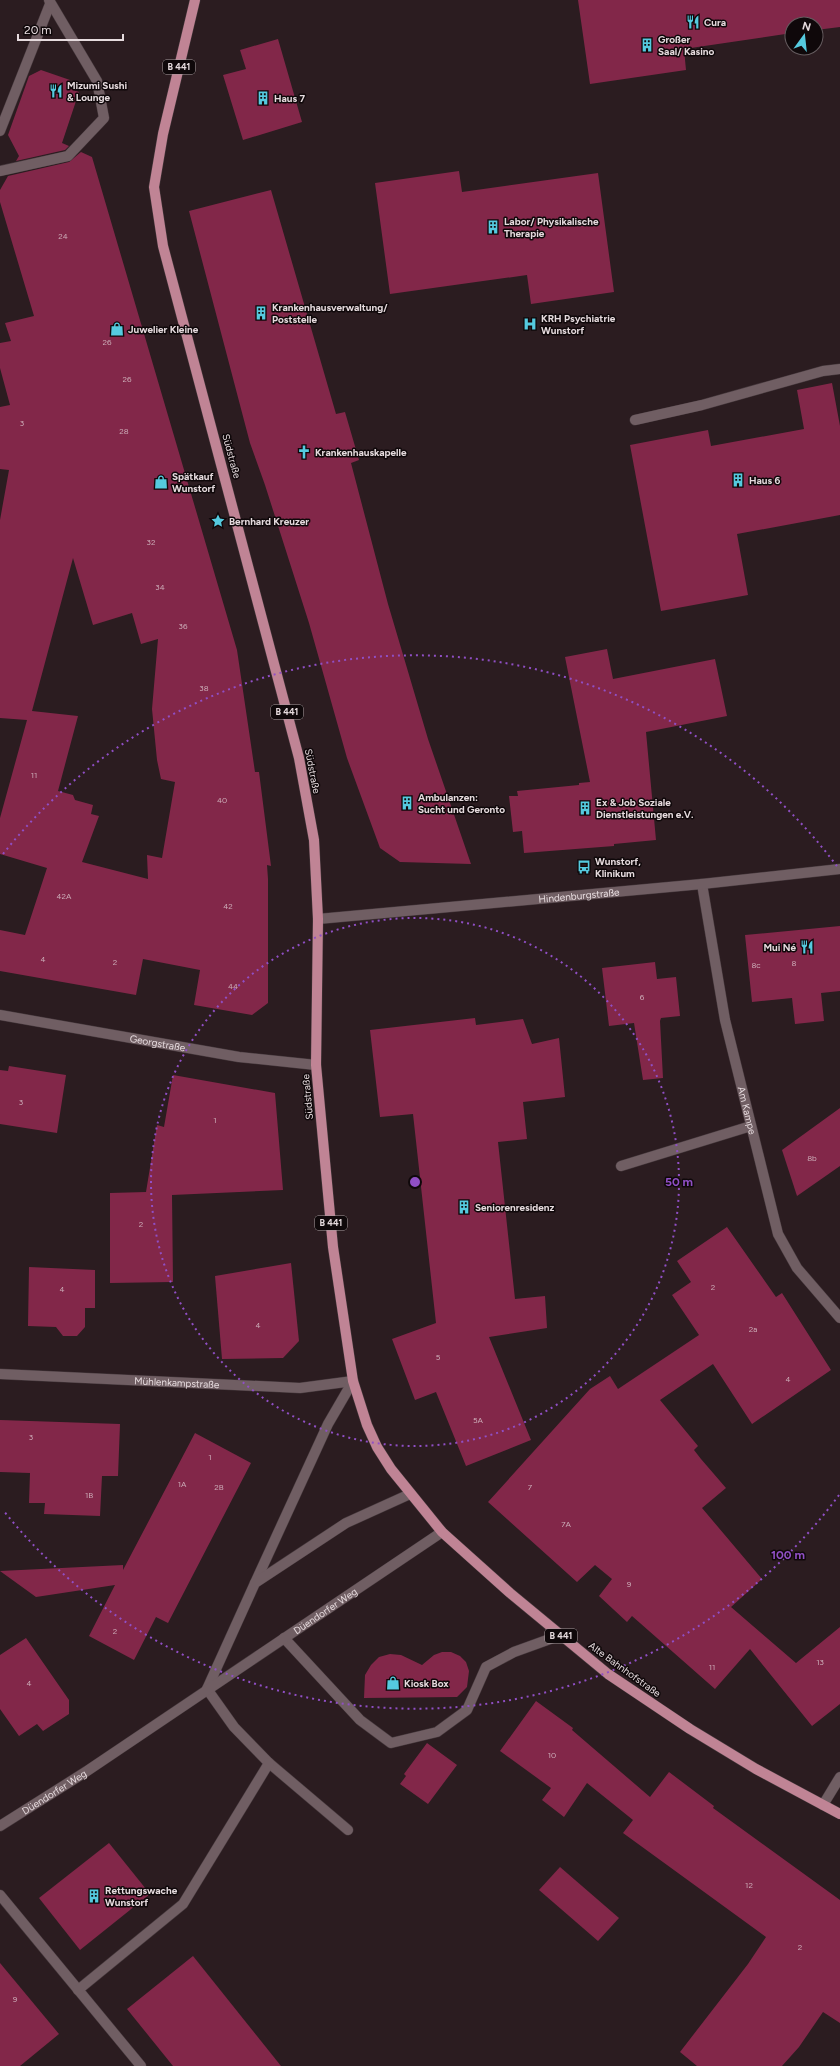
<svg xmlns="http://www.w3.org/2000/svg" width="840" height="2066" font-family="Figtree,sans-serif">
  <style>
    .building { fill: #822749; fill-rule: evenodd }
    .lines { fill: none; stroke-linecap: round; stroke-linejoin: round }
    .lane-casing { stroke: #46393d; stroke-width: 11 }
    .street-casing { stroke: #46393d; stroke-width: 11 }
    .primary-casing { stroke: #46393d; stroke-width: 11 }
    .lane { stroke: #705e63; stroke-width: 10 }
    .street { stroke: #705e63; stroke-width: 10 }
    .primary { stroke: #c08495; stroke-width: 10 }
    .ring { fill: none; stroke: #904fc5; stroke-width: 2; stroke-dasharray: 2 4 }
    .labels { text-anchor: middle; stroke-width: 3; stroke-linejoin: round; paint-order: stroke }
    .number-label { font-size: 8px; fill: #cdaeb9 }
    .shield { fill: #0f080a; stroke: #a69c9e; stroke-width: 1 }
    .shield-label { font-size: 9px; font-weight: bold; fill: #e6dbde }
    .poi-label { font-size: 10px; font-weight: bold; fill: #e6dbde; stroke: #0f080a; text-anchor: start }
    .street-label { font-size: 10px; fill: #e6dbde; stroke: #0f080a }
    .centre { fill: #904fc5; stroke: #0f080a; stroke-width: 2 }
    .ring-label { font-size: 12px; text-anchor: middle; font-weight: bold; fill: #904fc5; stroke: #0f080a; stroke-width: 3; stroke-linejoin: round; paint-order: stroke }
  </style>
  <rect width="100%" height="100%" fill="#2b1c20"/>
  <!-- building -->
  <g class="building">
    <polygon points="578,0 840,0 840,27 816,30 816,24 792,24 792,33 684,49 686,70 590,84"/>
    <polygon points="278,39 302,122 243,140 223,75 246,69 240,50"/>
    <polygon points="41,70 70,80 67,88 79,92 62,143 69,146 65,150 16,161 19,156 8,135 29,76"/>
    <path d="M81 152 92 157 237 650 255 772H259L271 866 267 865 268 879V1003L252 1015 194 1005 200 970 143 959 136 995 0 971V930L25 935 47 868 0 854V818L27 720 0 718V520L9 470 0 469V407L10 405 0 368V343L11 341 5 323 34 316 0 202V190L8 176 69 162ZM73 558 93 625 132 613 141 644 158 639 152 709 157 760 161 779 175 782 162 858 147 855 148 879 82 862 99 816 91 814 93 805 75 800 73 795 58 791 78 716 32 711Z"/>
    <polygon points="459,171 462,192 598,173 614,292 531,304 527,275 390,294 375,183"/>
    <polygon points="271,190 336,414 345,412 359,460 351,463 388,604 428,739 471,864 400,862 380,848 347,758 309,623 265,485 250,443 189,211"/>
    <polygon points="832,383 840,426 840,515 737,534 748,595 661,611 630,445 708,430 711,446 804,429 797,390"/>
    <polygon points="607,649 613,679 715,659 727,716 646,732 656,840 614,844 614,846 524,853 522,831 513,832 509,796 518,796 517,791 579,785 579,783 590,782 565,657"/>
    <polygon points="840,926 840,991 821,993 824,1021 795,1024 792,998 752,1002 745,935"/>
    <polygon points="655,962 657,979 676,977 680,1016 661,1018 660,1021 663,1078 643,1080 634,1023 609,1026 602,968"/>
    <polygon points="475,1018 476,1025 523,1019 532,1044 559,1038 565,1097 523,1102 527,1139 498,1142 515,1299 545,1296 547,1328 489,1337 531,1440 466,1466 436,1392 415,1400 392,1339 436,1323 413,1114 380,1117 370,1030"/>
    <polygon points="9,1066 66,1075 57,1133 0,1124 0,1070 8,1071"/>
    <polygon points="173,1075 275,1093 283,1190 172,1195 173,1282 110,1283 110,1193 146,1192 157,1125 164,1127"/>
    <polygon points="840,1108 840,1166 797,1196 782,1150"/>
    <polygon points="727,1227 776,1297 782,1293 831,1370 752,1424 713,1364 660,1400 698,1446 694,1450 701,1459 726,1488 702,1508 762,1579 731,1607 796,1663 840,1627 840,1704 812,1726 750,1649 715,1689 632,1616 627,1622 599,1596 612,1579 595,1565 577,1582 488,1502 590,1389 610,1376 618,1389 699,1335 672,1295 691,1282 677,1261"/>
    <polygon points="291,1263 299,1341 283,1358 222,1359 215,1276"/>
    <polygon points="29,1267 95,1270 95,1308 85,1308 85,1327 77,1336 63,1336 56,1327 28,1326"/>
    <polygon points="0,1420 120,1424 118,1476 102,1476 100,1516 44,1514 45,1503 29,1503 30,1473 0,1472"/>
    <polygon points="195,1433 251,1463 168,1623 156,1617 134,1660 89,1636 115,1585 36,1597 0,1571 123,1565 123,1570"/>
    <polygon points="26,1638 69,1700 69,1714 43,1731 37,1724 19,1736 0,1709 0,1655"/>
    <polygon points="442,1652 451,1652 460,1656 466,1662 469,1671 467,1687 457,1697 364,1698 365,1675 371,1665 379,1657 390,1654 401,1655 422,1665 434,1655"/>
    <polygon points="536,1701 573,1728 572,1730 650,1797 669,1772 714,1806 713,1808 840,1900 840,2023 823,2012 799,2047 782,2066 697,2066 680,2052 748,1964 766,1937 623,1833 633,1820 587,1783 564,1817 542,1800 551,1788 500,1751"/>
    <polygon points="427,1743 457,1765 428,1804 400,1784 406,1776 404,1774"/>
    <polygon points="109,1843 150,1894 80,1950 39,1898"/>
    <polygon points="560,1867 619,1918 598,1941 539,1890"/>
    <polygon points="193,1956 281,2066 173,2066 127,2009"/>
    <polygon points="0,1963 59,2034 20,2066 0,2066"/>
  </g>
  <g class="lines">
    <!-- lane casing -->
    <g class="lane-casing">
      <g id="lane">
        <polyline points="635,420 702,405 823,371 840,369"/>
        <polyline points="621,1166 751,1126"/>
        <polyline points="284,1638 360,1720 391,1743 437,1732 467,1710 486,1667 514,1652 561,1635"/>
        <polyline points="207,1689 234,1727 269,1763 348,1830"/>
        <polyline points="0,1895 141,2066"/>
        <polyline points="78,1990 183,1904 269,1763"/>
      </g>
    </g>
    <!-- street casing -->
    <g class="street-casing">
      <g id="street">
        <polyline points="0,131 50,4"/>
        <polyline points="0,171 68,156 104,118 97,81 49,0"/>
        <path id="s1" d="M702 884 725 1020 778 1234 797 1268 840 1318"/>
        <path id="s2" d="M318 919 702 884 840 869"/>
        <path id="s3" d="M0 1015 239 1057 316 1065"/>
        <path id="s4" d="M0 1374 300 1388 353 1381"/>
        <polyline points="255,1583 328,1424 353,1381"/>
        <polyline points="207,1689 255,1583 346,1523 410,1494"/>
        <polyline points="823,1805 840,1777"/>
        <path id="s5" d="M0 1826 87 1771 442 1532"/>
      </g>
    </g>
    <!-- primary casing -->
    <g class="primary-casing">
      <polyline id="primary" points="195,0 163,134 154,187 163,246 299,758 314,840 318,919 316,1065 333,1247 353,1381 367,1425 377,1447 391,1469 442,1532 510,1593 608,1674 690,1729 756,1769 840,1814"/>
    </g>
    <!-- lane -->
    <use href="#lane" class="lane"/>
    <!-- street -->
    <use href="#street" class="street"/>
    <!-- primary -->
    <use href="#primary" class="primary"/>
  </g>
  <!-- distance rings -->
  <g class="ring">
    <circle cx="415" cy="1182" r="264"/>
    <path d="M839 1495A527 527 0 0 1 3 1510M3 854A527 527 0 0 1 839 869"/>
  </g>
  <!-- icons -->
  <defs>
    <g id="restaurant-bare" transform="scale(1.08)"><path d="M-5-6h1v4h1v-4h1v4h1v-4h1v5L-1.5 .5V6h-2V.5L-5-1ZM5-6V6H3V1.5H1.5Q1.5-4 5-6Z" fill="#55cadf" stroke="#0f080a" stroke-width="2.5" paint-order="stroke"/></g>
    <g id="building-bare" transform="scale(1.08)"><path d="M-4-6H4V6H1V3H-1V6H-4ZM-2.5-4.3h1.7v1.8h-1.7ZM.8-4.3h1.7v1.8H.8ZM-2.5-1h1.7V.8h-1.7ZM.8-1h1.7V.8H.8Z" fill="#55cadf" stroke="#0f080a" stroke-width="2.5" paint-order="stroke"/></g>
    <g id="hospital-bare" transform="scale(1.08)"><path d="M-5-5h3v3.5h4V-5h3V5h-3V1.5h-4V5h-3Z" fill="#55cadf" stroke="#0f080a" stroke-width="2.5" paint-order="stroke"/></g>
    <g id="shop-bare" transform="scale(1.08)"><path d="M-5-2.5h2.3a2.7 3.5 0 0 1 5.4 0H5L5.5 6h-11ZM-1.5-2.5h3a1.5 2.3 0 0 0-3 0Z" fill="#55cadf" stroke="#0f080a" stroke-width="2.5" paint-order="stroke"/></g>
    <g id="church-bare" transform="scale(1.08)"><path d="M-1.2-6h2.4v3.5h3.3v2.4h-3.3V6h-2.4V-.1h-3.3v-2.4h3.3Z" fill="#55cadf" stroke="#0f080a" stroke-width="2.5" paint-order="stroke"/></g>
    <g id="sight-bare" transform="scale(1.08)"><path d="M0-6L1.8-2.2L6-1.7L2.9 1.2L3.7 5.4L0 3.3L-3.7 5.4L-2.9 1.2L-6-1.7L-1.8-2.2Z" fill="#55cadf" stroke="#0f080a" stroke-width="2.5" paint-order="stroke"/></g>
    <g id="bus-bare" transform="scale(1.08)"><path d="M-5-6H5V4H4V6H2V4H-2V6H-4V4H-5ZM-3.5-4V0h7V-4ZM-3.5 1.2v1.5H-2V1.2ZM2 1.2v1.5H3.5V1.2Z" fill="#55cadf" stroke="#0f080a" stroke-width="2.5" paint-order="stroke"/></g>
  </defs>
  <g fill-rule="evenodd">
    <use href="#restaurant-bare" x="693" y="22"/>
    <use href="#building-bare" x="647" y="45"/>
    <use href="#restaurant-bare" x="56" y="91"/>
    <use href="#building-bare" x="263" y="98"/>
    <use href="#building-bare" x="493" y="227"/>
    <use href="#building-bare" x="261" y="313"/>
    <use href="#hospital-bare" x="530" y="324"/>
    <use href="#shop-bare" x="117" y="329"/>
    <use href="#church-bare" x="304" y="452"/>
    <use href="#building-bare" x="738" y="480"/>
    <use href="#shop-bare" x="161" y="482"/>
    <use href="#sight-bare" x="218" y="521"/>
    <use href="#building-bare" x="407" y="803"/>
    <use href="#building-bare" x="585" y="808"/>
    <use href="#bus-bare" x="584" y="867"/>
    <use href="#restaurant-bare" x="807" y="947"/>
    <use href="#building-bare" x="464" y="1207"/>
    <use href="#shop-bare" x="393" y="1683"/>
    <use href="#building-bare" x="94" y="1896"/>
  </g>
  <g class="labels">
    <!-- number labels -->
    <g class="number-label">
      <text x="63" y="239">24</text>
      <text x="107" y="345">26</text>
      <text x="127" y="382">26</text>
      <text x="22" y="426">3</text>
      <text x="124" y="434">28</text>
      <text x="151" y="545">32</text>
      <text x="160" y="590">34</text>
      <text x="183" y="629">36</text>
      <text x="204" y="691">38</text>
      <text x="34" y="778">11</text>
      <text x="222" y="803">40</text>
      <text x="64" y="899">42A</text>
      <text x="228" y="909">42</text>
      <text x="43" y="962">4</text>
      <text x="115" y="965">2</text>
      <text x="794" y="966">8</text>
      <text x="756" y="968">8c</text>
      <text x="233" y="989">44</text>
      <text x="642" y="1000">6</text>
      <text x="21" y="1105">3</text>
      <text x="215" y="1123">1</text>
      <text x="812" y="1161">8b</text>
      <text x="141" y="1227">2</text>
      <text x="713" y="1290">2</text>
      <text x="62" y="1292">4</text>
      <text x="258" y="1328">4</text>
      <text x="753" y="1332">2a</text>
      <text x="438" y="1360">5</text>
      <text x="788" y="1382">4</text>
      <text x="478" y="1423">5A</text>
      <text x="31" y="1440">3</text>
      <text x="210" y="1460">1</text>
      <text x="182" y="1487">1A</text>
      <text x="219" y="1490">2B</text>
      <text x="530" y="1490">7</text>
      <text x="89" y="1498">1B</text>
      <text x="566" y="1527">7A</text>
      <text x="629" y="1587">9</text>
      <text x="115" y="1634">2</text>
      <text x="820" y="1665">13</text>
      <text x="712" y="1670">11</text>
      <text x="29" y="1686">4</text>
      <text x="552" y="1758">10</text>
      <text x="749" y="1888">12</text>
      <text x="800" y="1950">2</text>
      <text x="15" y="2002">9</text>
    </g>
    <!-- shield labels -->
    <g class="shield">
      <rect x="163" y="60" width="32" height="14" rx="3"/>
      <rect x="271" y="705" width="32" height="14" rx="3"/>
      <rect x="315" y="1216" width="32" height="14" rx="3"/>
      <rect x="545" y="1629" width="32" height="14" rx="3"/>
    </g>
    <g class="shield-label">
      <text x="179" y="70">B 441</text>
      <text x="287" y="715">B 441</text>
      <text x="331" y="1226">B 441</text>
      <text x="561" y="1639">B 441</text>
    </g>
    <!-- poi labels -->
    <g class="poi-label">
      <text x="704" y="26">Cura</text>
      <text x="658" y="43">Großer<tspan x="658" dy="12">Saal/ Kasino</tspan></text>
      <text x="67" y="89">Mizumi Sushi<tspan x="67" dy="12">&amp; Lounge</tspan></text>
      <text x="274" y="102">Haus 7</text>
      <text x="504" y="225">Labor/ Physikalische<tspan x="504" dy="12">Therapie</tspan></text>
      <text x="272" y="311">Krankenhausverwaltung/<tspan x="272" dy="12">Poststelle</tspan></text>
      <text x="541" y="322">KRH Psychiatrie<tspan x="541" dy="12">Wunstorf</tspan></text>
      <text x="128" y="333">Juwelier Kleine</text>
      <text x="315" y="456">Krankenhauskapelle</text>
      <text x="172" y="480">Spätkauf<tspan x="172" dy="12">Wunstorf</tspan></text>
      <text x="749" y="484">Haus 6</text>
      <text x="229" y="525">Bernhard Kreuzer</text>
      <text x="418" y="801">Ambulanzen:<tspan x="418" dy="12">Sucht und Geronto</tspan></text>
      <text x="596" y="806">Ex &amp; Job Soziale<tspan x="596" dy="12">Dienstleistungen e.V.</tspan></text>
      <text x="595" y="865">Wunstorf,<tspan x="595" dy="12">Klinikum</tspan></text>
      <text x="796" y="951" text-anchor="end">Mui Né</text>
      <text x="475" y="1211">Seniorenresidenz</text>
      <text x="404" y="1687">Kiosk Box</text>
      <text x="105" y="1894">Rettungswache<tspan x="105" dy="12">Wunstorf</tspan></text>
    </g>
    <!-- street labels -->
    <g class="street-label">
      <text transform="translate(232 456) rotate(75)" y="4">Südstraße</text>
      <text transform="translate(313 771) rotate(79)" y="4">Südstraße</text>
      <text dy="4" stroke="none"><textPath href="#s2" startOffset="262">Hindenburgstraße</textPath></text>
      <text dy="4" stroke="none"><textPath href="#s3" startOffset="160">Georgstraße</textPath></text>
      <text transform="translate(307 1097) rotate(-95)" y="4">Südstraße</text>
      <text dy="4" stroke="none"><textPath href="#s1" startOffset="231">Am Kampe</textPath></text>
      <text dy="4" stroke="none"><textPath href="#s4" startOffset="177">Mühlenkampstraße</textPath></text>
      <text dy="4" stroke="none"><textPath href="#s5" startOffset="390">Düendorfer Weg</textPath></text>
      <text transform="translate(625 1669) rotate(36)" y="4">Alte Bahnhofstraße</text>
      <text dy="4" stroke="none"><textPath href="#s5" startOffset="64">Düendorfer Weg</textPath></text>
    </g>
  </g>
  <circle cx="415" cy="1182" r="6" class="centre"/>
  <g class="ring-label">
    <text x="679" y="1186">50 m</text>
    <text x="788" y="1559">100 m</text>
  </g>
  <!-- north arrow -->
  <g transform="translate(804 36) rotate(15)"><circle r="19" fill="#0f080a" stroke="#655c5f"/>
  <path d="M0-3L7 15L0 10L-7 15Z" fill="#55cadf"/>
  <text y="-6" font-size="11" font-weight="bold" text-anchor="middle" fill="#e6dbde">N</text>
  </g>
  <!-- scale -->
  <path d="M18 34v6h105v-6" fill="none" stroke="#e6dbde" stroke-width="2"/>
  <text x="24" y="34" font-size="12" fill="#e6dbde" stroke="#0f080a" stroke-width="3" paint-order="stroke">20 m</text>
</svg>
